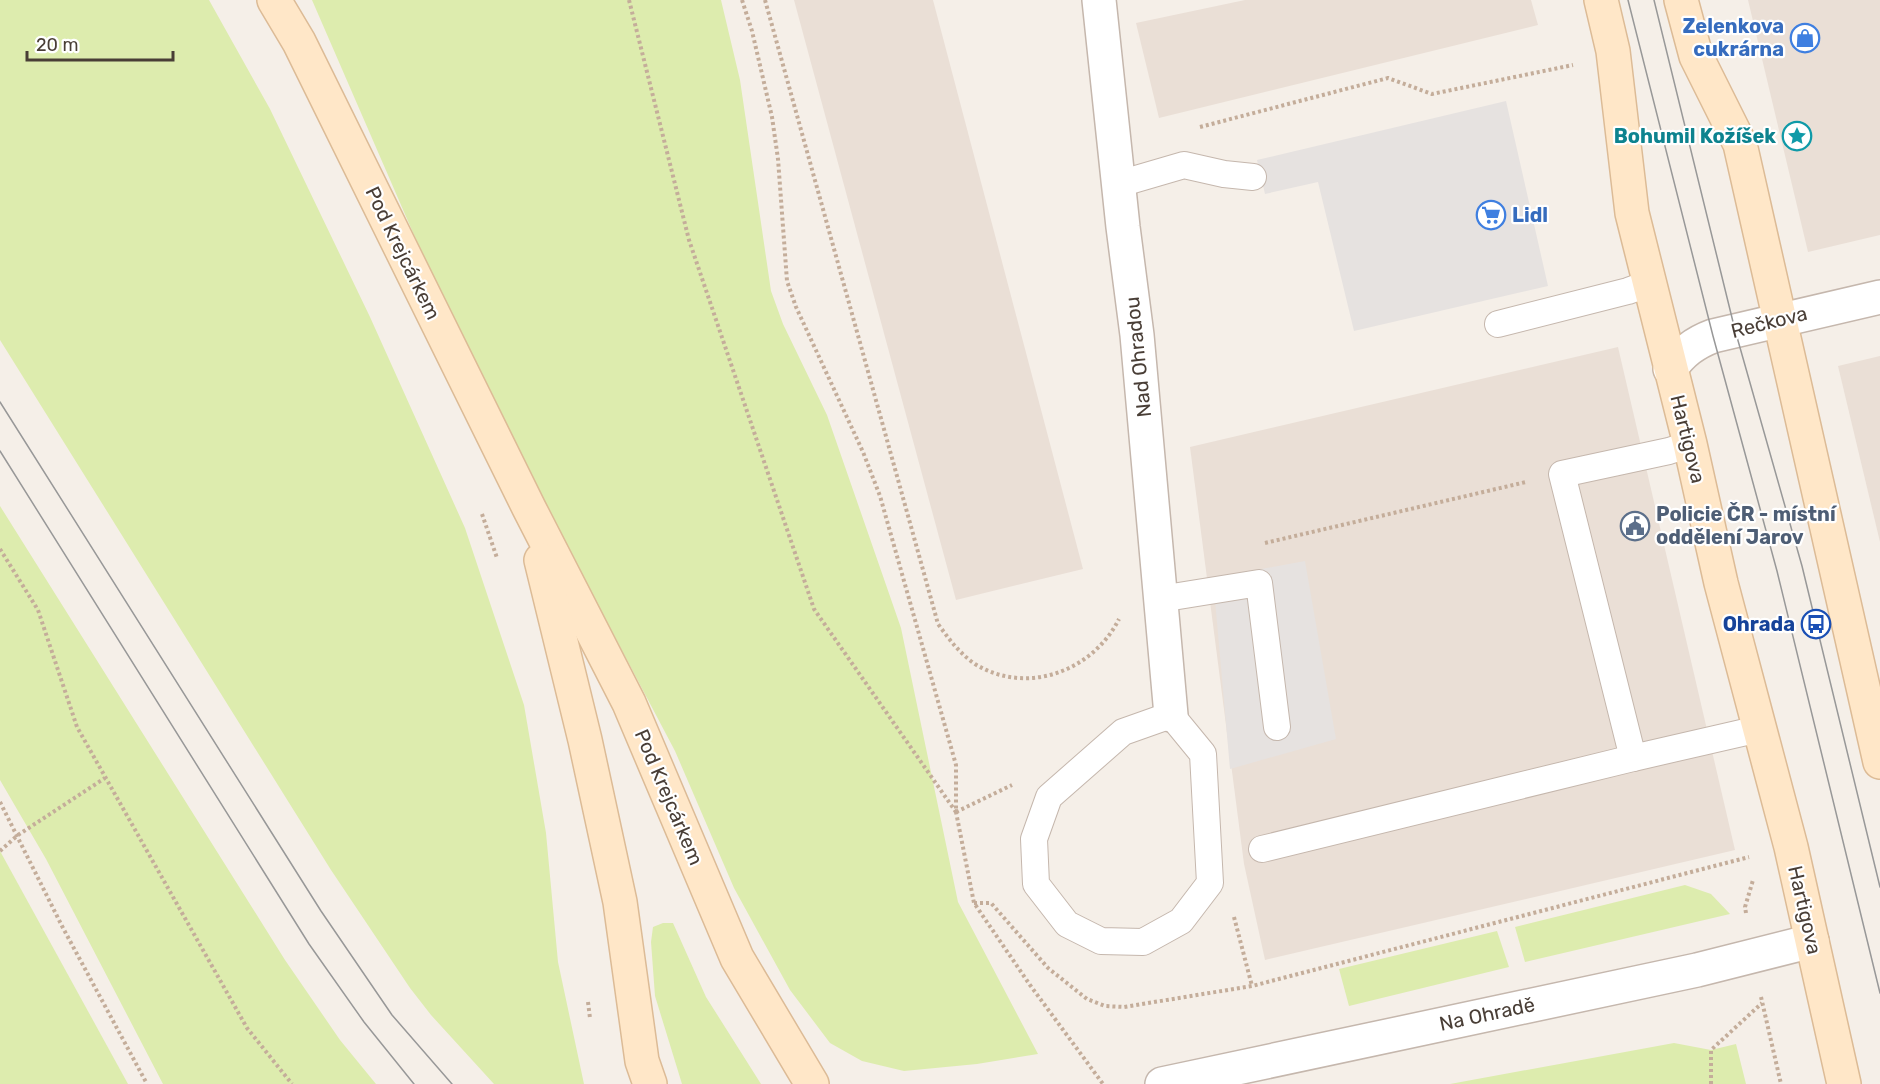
<svg xmlns="http://www.w3.org/2000/svg" width="1880" height="1084" font-family="Rubik,sans-serif">
  <style>
    .residential { fill: #eadfd6 }
    .green { fill: #ddecae }
    .parking { fill: #e6e2e0 }
    .lines { fill: none; stroke-linecap: round; stroke-linejoin: round }
    .service-casing { stroke: #c5b7ad; stroke-width: 28 }
    .minor-casing { stroke: #c5b7ad; stroke-width: 36 }
    .secondary-casing { stroke: #dcbb96; stroke-width: 36 }
    .path { stroke: #c4ad9a; stroke-width: 4; stroke-dasharray: 3 3; stroke-linecap: butt }
    .service { stroke: #fff; stroke-width: 26 }
    .minor { stroke: #fff; stroke-width: 33 }
    .secondary { stroke: #ffe7c8; stroke-width: 33 }
    .tram { stroke: #989898; stroke-width: 1.5 }
    .labels { text-anchor: middle; stroke-width: 4.5; stroke-linejoin: round; paint-order: stroke }
    .shop-label { font-size: 20px; font-weight: bold; fill: #366cbe; stroke: #fff; text-anchor: end }
    .culture-label { font-size: 20px; font-weight: bold; fill: #0d838f; stroke: #fff; text-anchor: end }
    .street-label { font-size: 20px; fill: #493e36; stroke: #fff }
    .service-label { font-size: 20px; font-weight: bold; fill: #4e5e75; stroke: #fff; text-anchor: start }
    .transit-label { font-size: 20px; font-weight: bold; fill: #164399; stroke: #fff; text-anchor: end }
  </style>
  <rect width="100%" height="100%" fill="#f5efe8"/>
  <!-- residential -->
  <g class="residential">
    <polygon points="794,0 933,0 1083,569 956,600"/>
    <polygon points="1245,0 1531,0 1538,25 1159,118 1136,23"/>
    <polygon points="1748,0 1880,0 1880,235 1808,252"/>
    <polygon points="1618,347 1735,850 1265,960 1244,864 1190,447"/>
    <polygon points="1880,356 1880,542 1838,366"/>
  </g>
  <!-- green -->
  <g class="green">
    <polygon points="0,0 209,0 270,109 370,317 465,528 524,705 546,833 558,962 584,1084 494,1084 431,1015 410,988 331,870 0,340"/>
    <polygon points="312,0 721,0 740,80 771,291 783,324 827,415 901,628 958,902 1038,1054 977,1064 904,1071 862,1061 830,1043 790,990 734,888 675,751 467,357"/>
    <polygon points="0,506 285,960 340,1040 376,1084 163,1084 46,859 0,780"/>
    <polygon points="0,851 128,1084 0,1084"/>
    <polygon points="1685,885 1711,894 1730,914 1525,962 1515,927"/>
    <polygon points="663,923 673,923 706,997 761,1084 682,1084 655,996 651,942 653,927"/>
    <polygon points="1497,931 1509,967 1349,1006 1339,969"/>
    <polygon points="1674,1043 1711,1050 1736,1044 1746,1084 1450,1084"/>
  </g>
  <!-- parking -->
  <g class="parking">
    <polygon points="1506,101 1548,286 1354,331 1318,182 1265,194 1257,160"/>
    <polygon points="1305,561 1336,739 1230,769 1213,578"/>
  </g>
  <g class="lines">
    <!-- service casing -->
    <g class="service-casing">
      <g id="service">
        <polyline points="1119,184 1184,165 1224,174 1253,177"/>
        <polyline points="1498,324 1628,291 1650,283"/>
        <polyline points="1690,444 1669,451 1562,474 1633,758 1759,729"/>
        <polyline points="1160,599 1259,583 1277,727"/>
        <polygon points="1171,715 1203,754 1210,883 1181,921 1143,942 1101,941 1067,924 1036,884 1034,839 1049,797 1123,732"/>
        <polyline points="1262,849 1633,758"/>
      </g>
    </g>
    <!-- minor casing -->
    <g class="minor-casing">
      <g id="minor">
        <polyline points="1099,0 1123,227 1137,335 1171,715"/>
        <path d="M1670 369C1682 353 1694 343 1713 336L1880 297"/>
        <polyline points="1162,1084 1697,970 1812,941"/>
      </g>
    </g>
    <!-- secondary casing -->
    <g class="secondary-casing">
      <g id="secondary">
        <polyline points="274,0 299,42 529,508 629,703 737,958 812,1084"/>
        <polyline points="1601,0 1613,51 1632,213 1690,444 1721,583 1791,847 1844,1084"/>
        <polyline points="1681,0 1696,56 1740,144 1880,762"/>
        <polyline points="541,560 585,740 620,902 642,1061 650,1084"/>
      </g>
    </g>
    <!-- path -->
    <g class="path">
      <polyline points="629,0 689,240 814,609 956,812"/>
      <polyline points="742,0 752,31 772,117 778,159 787,281 796,307 863,452 880,496 956,765 956,812 974,903 1030,985 1103,1084"/>
      <path d="M765 0 938 624C949 639 959 653 975 664 1027 696 1093 671 1119 619"/>
      <polyline points="1200,127 1388,78 1432,94 1573,65"/>
      <polyline points="482,514 497,558"/>
      <polyline points="1265,543 1526,482"/>
      <polyline points="0,549 38,610 77,727 247,1028 292,1084"/>
      <polyline points="0,802 63,928 147,1084"/>
      <polyline points="956,812 1012,785"/>
      <polyline points="0,851 18,835 105,778"/>
      <polyline points="974,903 991,903 1048,968 1087,999 1105,1006 1124,1007 1252,986 1749,857"/>
      <polyline points="1746,913 1745,907 1753,880"/>
      <polyline points="1234,917 1252,986"/>
      <polyline points="1761,997 1781,1084"/>
      <polyline points="588,1002 590,1018"/>
      <polyline points="1711,1084 1711,1050 1762,1003"/>
    </g>
    <!-- service -->
    <use href="#service" class="service"/>
    <!-- minor -->
    <use href="#minor" class="minor"/>
    <!-- secondary -->
    <use href="#secondary" class="secondary"/>
    <!-- tram -->
    <g class="tram">
      <polyline points="1628,0 1713,336 1777,571 1880,993"/>
      <polyline points="1654,0 1735,330 1802,566 1880,887"/>
      <polyline points="0,402 321,911 392,1015 452,1084"/>
      <polyline points="0,451 309,944 364,1022 414,1084"/>
    </g>
  </g>
  <!-- icons -->
  <defs>
    <g id="shop-ring" transform="scale(1.5)"><circle r="9.5" fill="#fff" stroke="#3f7fe0" stroke-width="1.5"/><path d="M-5-2.5h2.3a2.7 3.5 0 0 1 5.4 0H5L5.5 6h-11ZM-1.5-2.5h3a1.5 2.3 0 0 0-3 0Z" fill="#3f7fe0"/></g>
    <g id="sight-ring" transform="scale(1.5)"><circle r="9.5" fill="#fff" stroke="#0f9aa8" stroke-width="1.5"/><path d="M0-6L1.8-2.2L6-1.7L2.9 1.2L3.7 5.4L0 3.3L-3.7 5.4L-2.9 1.2L-6-1.7L-1.8-2.2Z" fill="#0f9aa8"/></g>
    <g id="supermarket-ring" transform="scale(1.5)"><circle r="9.5" fill="#fff" stroke="#3f7fe0" stroke-width="1.5"/><path d="M-6-5.5h2.5l.6 2H6L4.5 2H-2.5L-4.4-4H-6ZM-1.5 3.2a1.3 1.3 0 1 0 .1 0ZM3 3.2a1.3 1.3 0 1 0 .1 0Z" fill="#3f7fe0"/></g>
    <g id="civic-ring" transform="scale(1.5)"><circle r="9.5" fill="#fff" stroke="#5c6f8a" stroke-width="1.5"/><path d="M-.6-6.5H3V-4.5H.6V-3L4-1V1h2V6H-6V1h2V-1L-.6-3ZM-1.2 2.5V6h2.4V2.5Z" fill="#5c6f8a"/></g>
    <g id="bus-ring" transform="scale(1.5)"><circle r="9.5" fill="#fff" stroke="#1a4fb4" stroke-width="1.5"/><path d="M-5-6H5V4H4V6H2V4H-2V6H-4V4H-5ZM-3.5-4V0h7V-4ZM-3.5 1.2v1.5H-2V1.2ZM2 1.2v1.5H3.5V1.2Z" fill="#1a4fb4"/></g>
  </defs>
  <g fill-rule="evenodd">
    <use href="#shop-ring" x="1805" y="38"/>
    <use href="#sight-ring" x="1797" y="136"/>
    <use href="#supermarket-ring" x="1491" y="215"/>
    <use href="#civic-ring" x="1635" y="526"/>
    <use href="#bus-ring" x="1816" y="624"/>
  </g>
  <g class="labels">
    <!-- shop labels -->
    <g class="shop-label">
      <text x="1784" y="33">Zelenkova<tspan x="1784" dy="23">cukrárna</tspan></text>
      <text x="1512" y="222" text-anchor="start">Lidl</text>
    </g>
    <!-- culture labels -->
    <g class="culture-label">
      <text x="1776" y="143">Bohumil Kožíšek</text>
    </g>
    <!-- street labels -->
    <g class="street-label">
      <text transform="translate(403 253) rotate(64)" y="7">Pod Krejcárkem</text>
      <text transform="translate(1769 322) rotate(-14)" y="7">Rečkova</text>
      <text transform="translate(1138 357) rotate(-96)" y="7">Nad Ohradou</text>
      <text transform="translate(1688 439) rotate(76)" y="7">Hartigova</text>
      <text transform="translate(669 797) rotate(67)" y="7">Pod Krejcárkem</text>
      <text transform="translate(1805 910) rotate(77)" y="7">Hartigova</text>
      <text transform="translate(1487 1014) rotate(-12)" y="7">Na Ohradě</text>
    </g>
    <!-- service labels -->
    <g class="service-label">
      <text x="1656" y="521">Policie ČR - místní<tspan x="1656" dy="23">oddělení Jarov</tspan></text>
    </g>
    <!-- transit labels -->
    <g class="transit-label">
      <text x="1795" y="631">Ohrada</text>
    </g>
  </g>
  <!-- scale -->
  <path d="M27 51v9h146v-9" fill="none" stroke="#493e36" stroke-width="3"/>
  <text x="36" y="51" font-size="18" fill="#493e36" stroke="#ffffff" stroke-width="4.5" paint-order="stroke">20 m</text>
</svg>
